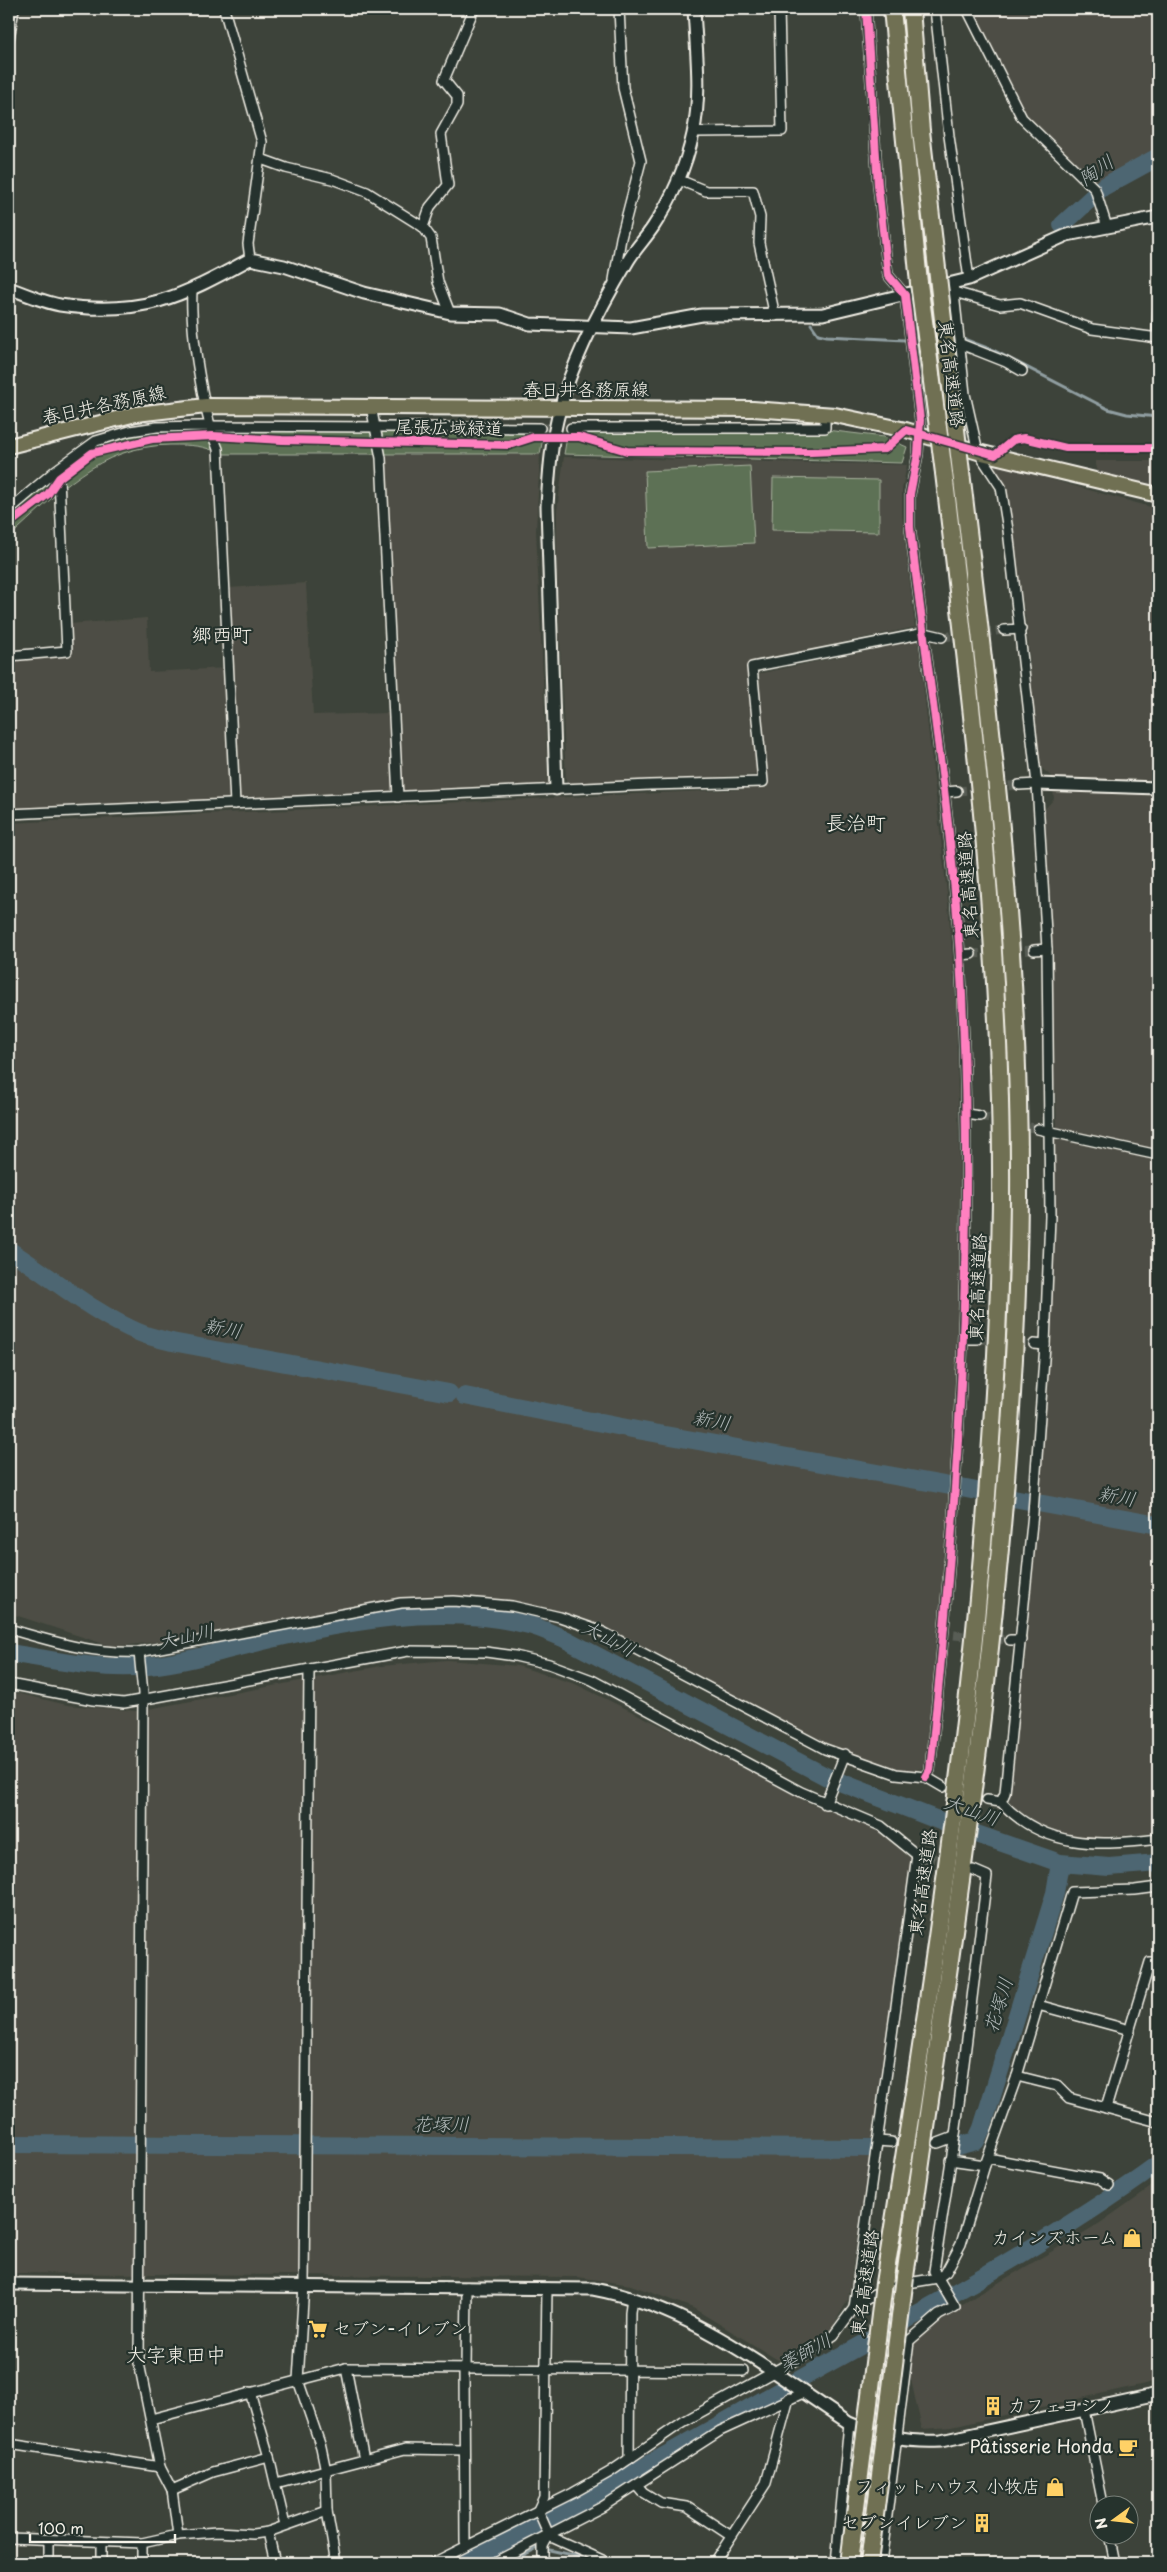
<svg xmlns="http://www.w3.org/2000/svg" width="1167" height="2572" font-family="'Playpen Sans','Klee One',sans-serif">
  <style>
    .built { fill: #4d4e44 }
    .green { fill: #5d7154; stroke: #a8b19e }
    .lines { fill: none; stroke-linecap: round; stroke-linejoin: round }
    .stream { stroke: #909ea1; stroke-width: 3 }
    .river { stroke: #4e6672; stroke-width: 18 }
    .minor-tunnel { stroke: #585d54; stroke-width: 9; stroke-dasharray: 9 4.5; stroke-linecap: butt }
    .minor-casing { stroke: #f4f1e8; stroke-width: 12 }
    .tertiary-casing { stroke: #f4f1e8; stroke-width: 15 }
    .primary-casing { stroke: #f4f1e8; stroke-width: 18 }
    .motorway-casing { stroke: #f4f1e8; stroke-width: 20 }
    .minor { stroke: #26332d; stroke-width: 9 }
    .tertiary { stroke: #26332d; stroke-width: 11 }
    .primary { stroke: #706f52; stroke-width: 14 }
    .motorway { stroke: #706f52; stroke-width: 16 }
    .motorway-bridge-casing { stroke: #f4f1e8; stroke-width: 20; stroke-linecap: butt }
    .motorway-bridge { stroke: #706f52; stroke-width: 16 }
    .cycleway-casing { stroke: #26332d; stroke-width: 11 }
    .cycleway { stroke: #ff80c0; stroke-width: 8 }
    .labels { text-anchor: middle; stroke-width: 4.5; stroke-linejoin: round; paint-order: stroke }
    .street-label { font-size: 18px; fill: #f4f1e8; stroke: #26332d }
    .poi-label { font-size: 18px; fill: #f4f1e8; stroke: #26332d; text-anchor: end }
    .water-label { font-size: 19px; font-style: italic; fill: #b2b9b9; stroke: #26332d }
    .quarter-label { font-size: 20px; fill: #f4f1e8; stroke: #26332d }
  </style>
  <rect width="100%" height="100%" fill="#3d433a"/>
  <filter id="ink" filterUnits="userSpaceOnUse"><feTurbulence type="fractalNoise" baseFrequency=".02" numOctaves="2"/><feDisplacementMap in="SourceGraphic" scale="10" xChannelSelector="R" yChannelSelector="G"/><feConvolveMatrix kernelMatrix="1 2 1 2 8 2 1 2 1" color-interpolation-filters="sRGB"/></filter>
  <g filter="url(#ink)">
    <!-- built -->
    <g class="built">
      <polygon points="972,9 1158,9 1158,153 1099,188 1024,113"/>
      <polygon points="386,455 540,455 536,531 548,782 547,786 401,792"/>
      <polygon points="564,457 907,465 902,489 902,515 915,627 748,663 759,770 757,775 568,784 566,781 557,574 557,511"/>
      <polygon points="1095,461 1158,461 1158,488 1098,472"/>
      <polygon points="987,463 1009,463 1053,480 1158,509 1158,1833 1085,1838 1046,1832 1009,1804 1039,1513 1038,1492 1054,1219 1054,1144 1057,1125 1042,812 1054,799 1052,777 1039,766 1027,630 1009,510 1004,485"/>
      <polygon points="306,583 313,715 389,713 393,793 238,799 228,588"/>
      <polygon points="147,618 149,672 227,668 233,800 9,810 9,661 70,657 69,624"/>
      <polygon points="918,640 948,902 956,1004 960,1193 959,1329 952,1474 926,1759 923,1768 908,1773 825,1746 665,1663 641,1646 581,1620 549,1610 483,1598 444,1597 387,1602 190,1638 113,1647 9,1613 9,823 767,788 757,674"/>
      <polygon points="447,1660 518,1666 575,1684 794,1790 805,1801 879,1831 910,1858 913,1865 848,2300 830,2331 778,2360 693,2308 631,2285 578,2277 9,2273 9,1691 67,1705 137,1711 381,1666"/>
      <polygon points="1158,2182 1158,2381 951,2427 922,2429 909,2371 914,2341 942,2316 1100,2223"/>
    </g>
    <!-- green -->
    <g class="green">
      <path d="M205 429 543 430 544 432 540 454H222C202 445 192 445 170 445 98 446 59 493 9 537V512C35 491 71 458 100 443 131 428 171 430 205 429Z"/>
      <polygon points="826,430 884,437 907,447 902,463 564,454 568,431"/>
      <polygon points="750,466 754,543 648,548 645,471"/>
      <polygon points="773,478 879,480 879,532 772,530"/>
    </g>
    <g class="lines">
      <!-- stream -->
      <g class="stream">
        <polyline points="811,324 818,334 827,336 905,340"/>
        <polyline points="961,338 995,351 1108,409 1127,414 1158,417"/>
        <polyline points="545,2549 591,2559"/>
        <polyline points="507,2563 538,2548"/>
      </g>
      <!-- river -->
      <g class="river">
        <polyline points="1062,225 1103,187 1158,157"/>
        <path d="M9 1250C52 1277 92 1313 138 1332 149 1337 161 1339 172 1342L449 1393"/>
        <polyline points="465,1396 637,1430 950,1486"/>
        <polyline points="961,1488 1029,1501"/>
        <polyline points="1038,1503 1158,1525"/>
        <path d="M9 1653C54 1660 102 1671 148 1666 186 1662 223 1651 259 1642 347 1621 441 1603 529 1625 541 1628 553 1634 565 1639L827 1777 948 1824 1060 1863 1109 1867 1158 1863"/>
        <polyline points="9,2144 873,2148"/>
        <polyline points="957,2146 976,2141 982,2128 1055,1893 1060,1863"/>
        <path d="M466 2563C585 2502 701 2435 818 2369 933 2305 1051 2242 1158 2164"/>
      </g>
      <!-- minor-tunnel -->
      <g class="minor-tunnel">
        <polyline points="540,428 571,428"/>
        <polyline points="942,637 1004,630"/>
        <polyline points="995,787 1019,785"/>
        <polyline points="957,791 982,789"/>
        <polyline points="971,954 1034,950"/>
        <polyline points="980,1116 1003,1121"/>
        <polyline points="1016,1124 1038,1129"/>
        <polyline points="977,1339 1034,1344"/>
        <polyline points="954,1635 1010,1640"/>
        <polyline points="927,1856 951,1863"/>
        <polyline points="891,2142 938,2143"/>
      </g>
      <!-- minor casing -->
      <g class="minor-casing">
        <g id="minor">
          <polyline points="224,9 262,142 248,244 250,259"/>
          <path d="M866 9 878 185 888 275 905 295 920 420 918 454 910 494V527C927 670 951 813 960 957 976 1231 959 1498 930 1770L926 1777"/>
          <polyline points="935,9 949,136 969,279"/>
          <polyline points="967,9 1022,118 1095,189 1107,227"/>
          <polyline points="9,39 14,9"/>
          <polyline points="694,132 782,131 779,9"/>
          <polyline points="261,159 286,168 332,179 367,192 423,227 431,238 438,282 450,313"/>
          <polyline points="677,179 706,191 753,191 760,217 759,243 775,316"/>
          <polyline points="423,227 430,207 448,185 441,134 457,105 457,96 444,80 474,9"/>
          <polyline points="614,280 621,238 641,161 623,88 619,9"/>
          <polyline points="953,284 965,394 978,452 1001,487 1008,530 1037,784 1047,949 1050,1216 1045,1345 1033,1513 1005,1793 1001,1802"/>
          <path d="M192 291C190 331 203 412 218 449L235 804"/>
          <polyline points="954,292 1000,305 1020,303 1092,329 1158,338"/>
          <polyline points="1157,338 1158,310"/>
          <polyline points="958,343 1006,362 1022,371"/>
          <polyline points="371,406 381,458 398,797"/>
          <polyline points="571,428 825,428 825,414"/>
          <polyline points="9,510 56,470 96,441 130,431 157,427 200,426 540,428"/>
          <polyline points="1004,630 1021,629"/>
          <polyline points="9,656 67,651 59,478"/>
          <polyline points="1019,785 1037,784"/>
          <polyline points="945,792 957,791"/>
          <polyline points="9,814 650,785 763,782 752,667 925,633 942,637"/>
          <polyline points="1034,950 1047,949"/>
          <polyline points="960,955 971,954"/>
          <polyline points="966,1114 980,1116"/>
          <polyline points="1038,1129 1158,1155"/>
          <polyline points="964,1339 977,1339"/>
          <polyline points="1034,1344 1045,1345"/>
          <path d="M9 1629C55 1642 91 1654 139 1652L401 1603 454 1601 512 1606 560 1617 603 1632 825 1749 896 1774 926 1777 943 1787"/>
          <polyline points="1010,1640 1021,1640"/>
          <polyline points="139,1652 143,1693 139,2363 160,2467 172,2490 213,2472 269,2457"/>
          <polyline points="309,1669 304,2285 298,2380 321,2447 326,2471 327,2511 336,2563"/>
          <polyline points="9,1684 93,1700 124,1703 408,1651 486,1652 515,1656 549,1664 592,1680 801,1792 881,1826 917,1855 927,1856"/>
          <path d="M987 1800 1001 1802C1044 1849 1099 1846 1158 1839"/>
          <polyline points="825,1804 845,1754"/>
          <polyline points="1038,2005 1130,2030"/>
          <polyline points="1017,2076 1057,2086 1069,2098 1158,2122"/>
          <polyline points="1106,2108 1150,1962 1158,1963"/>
          <polyline points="877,2141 891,2142"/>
          <polyline points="938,2143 954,2137"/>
          <polyline points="988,2158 1100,2179 1109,2185"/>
          <polyline points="950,2160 985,2165"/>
          <polyline points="854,2308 874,2294 896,2285 938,2278 946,2272 961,2244 985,2165 1017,2076 1072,1892 1135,1890 1158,1887"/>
          <polyline points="346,2368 364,2460"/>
          <polyline points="464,2368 465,2541 467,2546"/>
          <polyline points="466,2368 467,2287"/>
          <polyline points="250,2392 269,2457 285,2525"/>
          <polyline points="1084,2410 1103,2504"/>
          <polyline points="151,2419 346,2368 743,2371"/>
          <polyline points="9,2444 160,2467"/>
          <polyline points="629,2459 630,2312 632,2298"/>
          <polyline points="276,2483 405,2449 464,2450"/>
          <polyline points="637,2485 643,2492 661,2503 687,2507 731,2536"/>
          <polyline points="172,2490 178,2535"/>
          <polyline points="268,2532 275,2563"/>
          <polyline points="1109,2534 1115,2563"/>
          <polyline points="549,2536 609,2563"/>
          <polyline points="9,2538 142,2543 178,2535 217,2532 253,2534 268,2532 327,2511"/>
          <polyline points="48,2540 48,2563"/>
          <polyline points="101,2563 101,2542"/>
          <polyline points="142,2563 142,2543"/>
          <polyline points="433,2563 573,2493 610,2472 683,2422 808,2353 834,2335 854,2308 917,1855"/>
          <polyline points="493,2563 602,2507 720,2431 803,2393"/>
          <polyline points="543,2563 543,2546 549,2535 538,2510 544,2497 547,2288"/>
          <polyline points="714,2563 766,2483 789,2398"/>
          <polyline points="836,2563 849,2423"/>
          <polyline points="881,2563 909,2341 939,2315 955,2307 934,2271 956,2128 987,1876 973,1870"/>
        </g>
      </g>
      <!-- tertiary casing -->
      <g class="tertiary-casing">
        <g id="tertiary">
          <path d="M9 288C25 294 43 302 60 305 141 317 181 297 250 259L284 266 364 293 450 313 500 314 530 324 631 328 702 315 823 314 969 279 1067 235 1158 217"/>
          <polyline points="1037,784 1158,788"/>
          <path d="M556 789 547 506C549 474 551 440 560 409 572 361 603 303 628 261 635 249 645 239 653 227 671 200 686 166 693 134 702 93 696 50 694 9"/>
          <path d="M9 2284 593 2289C692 2307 767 2369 849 2423 879 2436 907 2443 941 2441L1158 2394"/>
        </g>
      </g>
      <!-- primary casing -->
      <g class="primary-casing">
        <polyline id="primary" points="9,446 136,414 206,406 753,409 835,415 906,430 978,452 1158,495"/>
      </g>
      <!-- motorway casing -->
      <g class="motorway-casing">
        <g id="motorway">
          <polyline points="892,9 919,283"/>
          <polyline points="911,9 921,131 938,277"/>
          <path d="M905 2277C954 1920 1016 1561 1019 1199 1021 955 990 714 961 472"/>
          <path d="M884 2283C942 1925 996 1564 1001 1202 1003 957 973 715 944 473"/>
        </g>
      </g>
      <!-- minor -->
      <use href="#minor" class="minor"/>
      <!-- tertiary -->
      <use href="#tertiary" class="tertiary"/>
      <!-- primary -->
      <use href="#primary" class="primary"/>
      <!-- motorway -->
      <use href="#motorway" class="motorway"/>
      <!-- motorway-bridge casing -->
      <g class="motorway-bridge-casing">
        <g id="motorway-bridge">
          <polyline points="938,277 961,472"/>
          <polyline points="919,283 944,473"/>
          <polyline points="849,2563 884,2283"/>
          <polyline points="869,2563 905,2277"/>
        </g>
      </g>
      <!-- motorway-bridge -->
      <use href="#motorway-bridge" class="motorway-bridge"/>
      <!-- cycleway casing -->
      <g class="cycleway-casing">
        <g id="cycleway">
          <path d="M866 9 878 185 888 275 905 295 920 420 918 454 910 494V527C927 670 951 813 960 957 976 1231 959 1498 930 1770L926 1777"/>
          <polyline points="9,524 48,494 59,478 92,453 152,439 213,436 282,440 509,445 534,437 579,437 627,451 811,452 885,449 906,430 995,455 1013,440 1024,438 1066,448 1158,448"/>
        </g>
      </g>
      <!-- cycleway -->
      <use href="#cycleway" class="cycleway"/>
    </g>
  </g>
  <!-- icons -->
  <defs>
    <g id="shop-bare" transform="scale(1.5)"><path d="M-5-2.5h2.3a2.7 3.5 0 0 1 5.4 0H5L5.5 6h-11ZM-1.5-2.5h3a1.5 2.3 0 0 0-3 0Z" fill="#ffd166" stroke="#26332d" stroke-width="2.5" paint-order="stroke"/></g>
    <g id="supermarket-bare" transform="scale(1.5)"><path d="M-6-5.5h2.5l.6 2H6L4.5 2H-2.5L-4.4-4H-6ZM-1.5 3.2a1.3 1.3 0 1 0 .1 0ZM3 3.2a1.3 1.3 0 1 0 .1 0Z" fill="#ffd166" stroke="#26332d" stroke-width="2.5" paint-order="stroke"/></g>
    <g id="building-bare" transform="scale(1.5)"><path d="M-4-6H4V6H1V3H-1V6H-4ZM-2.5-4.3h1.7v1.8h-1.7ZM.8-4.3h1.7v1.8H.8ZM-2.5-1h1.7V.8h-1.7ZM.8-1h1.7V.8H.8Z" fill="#ffd166" stroke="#26332d" stroke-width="2.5" paint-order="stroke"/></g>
    <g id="cafe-bare" transform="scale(1.5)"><path d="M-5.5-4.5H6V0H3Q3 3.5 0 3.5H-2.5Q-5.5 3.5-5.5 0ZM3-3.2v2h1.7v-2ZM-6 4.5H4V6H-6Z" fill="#ffd166" stroke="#26332d" stroke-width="2.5" paint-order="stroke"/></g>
  </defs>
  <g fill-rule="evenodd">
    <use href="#shop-bare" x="1132" y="2238"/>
    <use href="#supermarket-bare" x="318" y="2329"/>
    <use href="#building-bare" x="993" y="2406"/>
    <use href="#cafe-bare" x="1128" y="2447"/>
    <use href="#shop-bare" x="1055" y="2487"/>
    <use href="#building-bare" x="982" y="2523"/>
  </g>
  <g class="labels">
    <!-- street labels -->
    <g class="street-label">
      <text transform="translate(951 374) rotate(83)" y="6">東名高速道路</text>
      <text x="586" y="396">春日井各務原線</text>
      <text transform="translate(104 405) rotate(-12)" y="6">春日井各務原線</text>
      <text transform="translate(449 428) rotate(1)" y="6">尾張広域緑道</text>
      <text transform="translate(968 885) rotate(-94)" y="6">東名高速道路</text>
      <text transform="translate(978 1287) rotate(-88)" y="6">東名高速道路</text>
      <text transform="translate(923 1882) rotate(-82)" y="6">東名高速道路</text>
      <text transform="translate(865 2283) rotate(-82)" y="6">東名高速道路</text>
    </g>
    <!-- poi labels -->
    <g class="poi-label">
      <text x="1117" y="2244">カインズホーム</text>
      <text x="333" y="2335" text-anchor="start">セブン-イレブン</text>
      <text x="1008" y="2412" text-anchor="start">カフェヨシノ</text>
      <text x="1113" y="2453">Pâtisserie Honda</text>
      <text x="1040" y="2493">フィットハウス 小牧店</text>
      <text x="967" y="2529">セブンイレブン</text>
    </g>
    <!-- water labels -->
    <g class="water-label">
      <text transform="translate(1096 170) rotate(-35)" y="7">陶川</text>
      <text transform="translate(223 1328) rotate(11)" y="7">新川</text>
      <text transform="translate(712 1420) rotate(10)" y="7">新川</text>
      <text transform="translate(1117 1496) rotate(10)" y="7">新川</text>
      <text transform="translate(186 1636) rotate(-12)" y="7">大山川</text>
      <text transform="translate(609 1638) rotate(28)" y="7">大山川</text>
      <text transform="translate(972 1810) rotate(19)" y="7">大山川</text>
      <text transform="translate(998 2005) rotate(-73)" y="7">花塚川</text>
      <text x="441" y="2131">花塚川</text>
      <text transform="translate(805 2352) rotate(-29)" y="7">薬師川</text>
    </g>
    <!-- quarter labels -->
    <g class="quarter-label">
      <text x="222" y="642">郷西町</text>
      <text x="856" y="830">長治町</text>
      <text x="176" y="2362">大字東田中</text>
    </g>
  </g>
  <!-- margin -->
  <rect width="1167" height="2572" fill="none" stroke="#26332d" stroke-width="30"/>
  <rect x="15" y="15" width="1137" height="2542" fill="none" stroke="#f4f1e8" stroke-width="2" filter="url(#ink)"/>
  <!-- north arrow -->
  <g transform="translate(1114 2520) rotate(255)"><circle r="24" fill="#26332d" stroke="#787f78"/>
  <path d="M0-4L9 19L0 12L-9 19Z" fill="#ffd166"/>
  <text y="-8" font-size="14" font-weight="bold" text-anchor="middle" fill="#f4f1e8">N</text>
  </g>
  <!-- scale -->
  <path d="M30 2534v8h145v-8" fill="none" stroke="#f4f1e8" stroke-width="2.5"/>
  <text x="38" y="2534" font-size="15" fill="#f4f1e8" stroke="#26332d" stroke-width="4" paint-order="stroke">100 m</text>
</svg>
